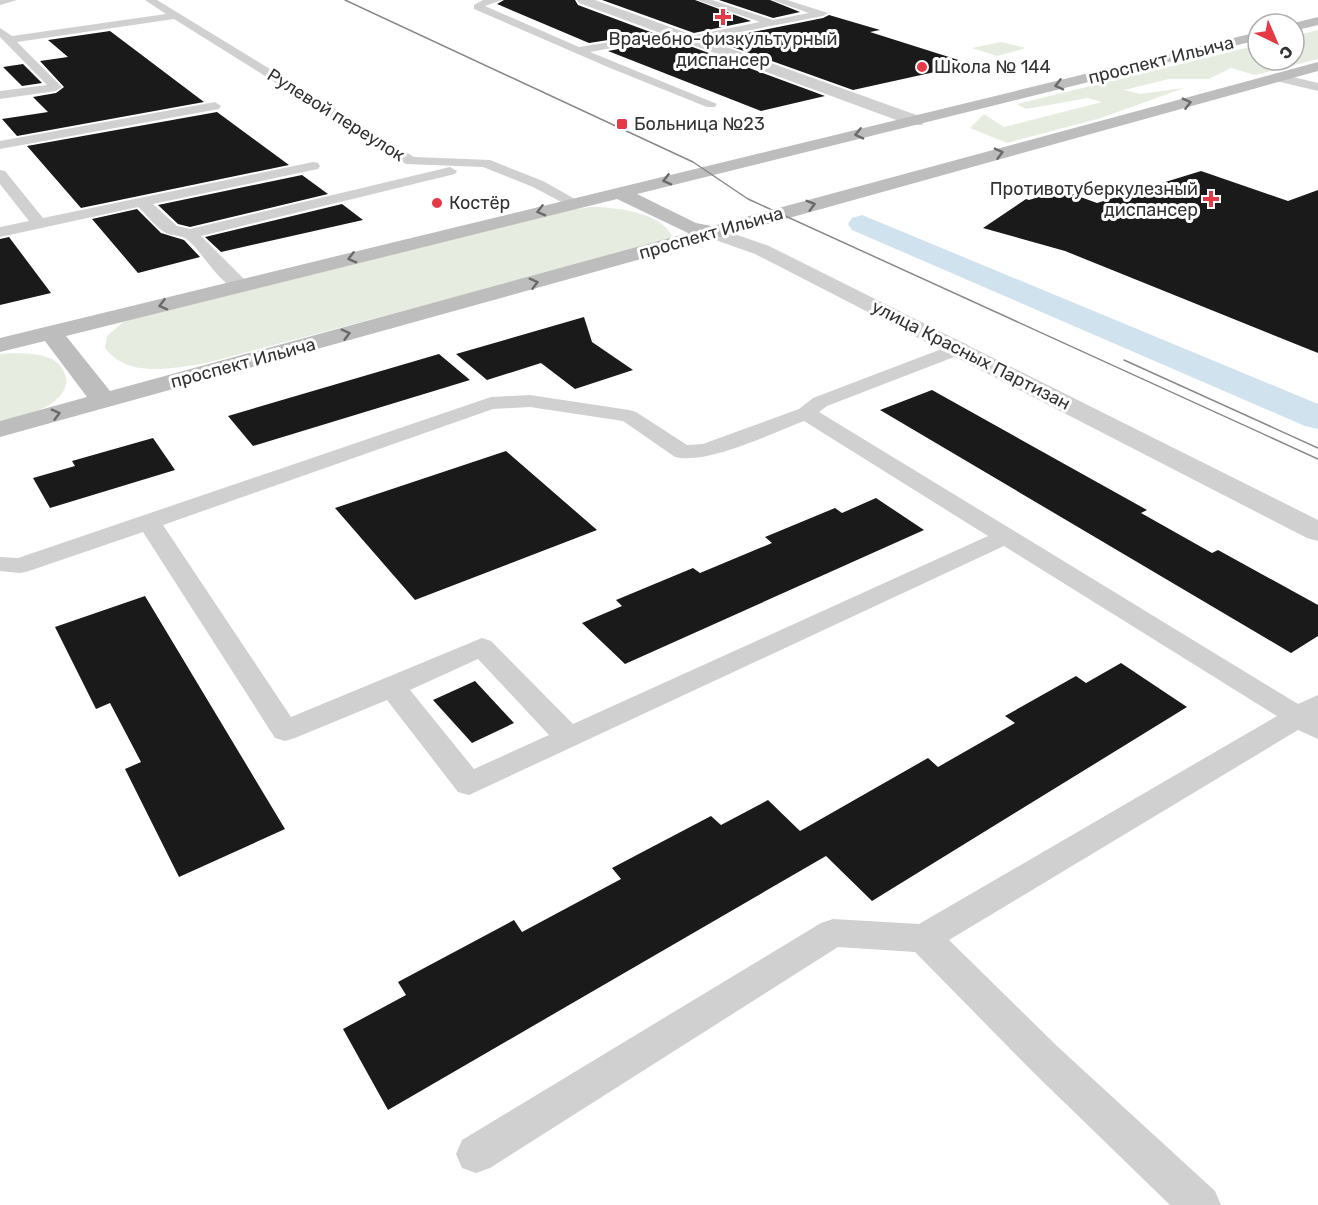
<svg xmlns="http://www.w3.org/2000/svg" width="1318" height="1205" font-family="Rubik,sans-serif">
  <style>
    .green { fill: #e6ecdf }
    .lines { fill: none; stroke-linecap: round; stroke-linejoin: round }
    .canal { fill: #cfe2ee; fill-rule: evenodd }
    .building { fill: #1a1a1a }
    .lane { fill: #d0d0d0; fill-rule: evenodd }
    .street { fill: #d0d0d0; fill-rule: evenodd }
    .secondary { fill: #bdbdbd; fill-rule: evenodd }
    .tram { stroke: #888; stroke-width: 1.5 }
    .oneway { stroke: #6a6a6a }
    .poi-dot { fill: #e63946; stroke: #fff; stroke-width: 2 }
    .labels { text-anchor: middle; stroke-width: 6; stroke-linejoin: round; paint-order: stroke }
    .far-poi-label { font-size: 18px; fill: #333; stroke: #fff; text-anchor: start }
    .far-street-label { font-size: 18px; fill: #333; stroke: #fff }
  </style>
  <rect width="100%" height="100%" fill="#fff"/>
  <!-- green -->
  <g class="green">
    <polygon points="1318,30 1318,59 1255,75 1231,68 1209,79 1169,79 1124,90 1140,94 1184,88 1101,118 1007,143 970,128 984,114 1004,127 1102,102 1088,98 1026,109 1017,104 1258,45 1258,60 1294,60 1294,36"/>
    <polygon points="1001,42 1026,48 997,56 972,48"/>
    <path d="M591 207C614 207 661 212 672 236L664 242 206 363C173 368 128 379 105 348L107 336 122 323 140 315 570 210Z"/>
    <path d="M12 353C33 354 62 353 66 379 67 385 64 391 60 396 46 412 19 416 0 421V354Z"/>
  </g>
  <g class="lines">
    <!-- canal -->
    <polygon class="canal" points="862,215 1318,404 1318,429 1305,426 852,230 848,224 852,218"/>
  </g>
  <!-- building -->
  <g class="building">
    <polygon points="504,0 575,0 578,5 653,33 589,43 497,4"/>
    <polygon points="602,0 695,0 751,21 694,33"/>
    <polygon points="719,0 770,0 800,12 773,18"/>
    <polygon points="829,15 880,30 870,32 971,64 853,90 713,40 823,18"/>
    <polygon points="110,31 204,102 17,136 2,119 48,112 33,97 56,93 64,87 40,61 68,57 48,40"/>
    <polygon points="671,39 825,96 761,111 608,51"/>
    <polygon points="23,64 42,83 22,86 3,67"/>
    <polygon points="217,112 289,165 81,208 27,146"/>
    <polygon points="1201,171 1288,201 1318,190 1318,353 1065,251 983,228 1026,199 1029,200 1061,190 1097,203"/>
    <polygon points="302,175 328,194 190,227 178,224 158,205"/>
    <polygon points="342,204 363,220 221,252 205,237"/>
    <polygon points="137,209 161,233 184,240 200,257 138,273 92,219"/>
    <polygon points="9,237 51,293 0,305 0,239"/>
    <polygon points="584,317 592,342 633,370 575,389 541,363 487,380 456,354"/>
    <polygon points="439,354 470,380 253,446 228,416"/>
    <polygon points="932,390 1147,510 1141,513 1212,553 1218,550 1318,605 1318,636 1291,653 880,410"/>
    <polygon points="153,438 175,470 50,508 33,478 75,466 72,461"/>
    <polygon points="506,451 597,530 415,600 335,508"/>
    <polygon points="876,498 924,530 625,664 582,623 622,606 616,600 693,568 700,573 772,543 765,537 835,508 842,513"/>
    <polygon points="145,596 285,829 179,877 125,769 141,762 110,703 96,709 55,627"/>
    <polygon points="1121,663 1187,707 872,901 826,856 388,1110 343,1029 406,995 398,982 514,920 522,932 621,879 612,868 711,816 721,825 768,800 800,831 928,758 938,767 1015,723 1005,716 1076,676 1086,683"/>
    <polygon points="475,681 514,723 472,743 433,700"/>
  </g>
  <g class="lines">
    <!-- lane -->
    <g class="lane">
      <polygon points="0,0 17,0 0,5"/>
      <polygon points="145,0 157,0 414,157 490,160 543,181 582,203 579,206 569,206 533,187 483,167 406,164 174,19 17,42 62,87 56,91 0,99 0,91 47,85 0,37 0,28 12,36 166,14"/>
      <polygon points="483,0 502,0 485,6 579,47 679,31 680,33 675,36 590,52 717,104 715,107 707,107 610,68 474,9 474,5"/>
      <polygon points="697,0 712,0 773,20 809,13 772,0 787,0 828,13 823,16 689,42 685,41 685,37 760,22"/>
      <polygon points="1276,73 1318,83 1318,91 1272,80 1270,77"/>
      <polygon points="215,102 221,106 219,109 0,149 0,141"/>
      <path d="M313 162 318 163 320 166 318 169 153 204 177 226 190 229 450 167 457 171 455 174 201 236 251 286 248 290C223 296 203 249 185 238 179 235 172 236 166 233 156 228 147 215 138 207L0 237V227L29 221 0 184V170L5 171 43 218Z"/>
      <path d="M960 342 967 344 969 348 967 352 827 406 819 412 1298 704 1318 695V739L1298 730 949 940 1058 1047 1215 1191 1221 1205H1170L1032 1071 915 952 838 947 490 1168 476 1173 462 1168 456 1154 462 1140 821 923 833 919 919 924 1277 716 1004 546 469 795 458 792 387 700 295 738 285 741 275 738 143 532 29 571 20 573 0 571V557L18 558 491 397 530 395 629 410 636 412 687 445 703 444 799 409 813 398ZM530 407 623 421 675 457C708 465 772 433 804 421L988 536 573 724 491 641 482 638 291 717 163 525 493 409ZM478 659 549 735 474 769 410 690Z"/>
    </g>
    <!-- street -->
    <g class="street">
      <polygon points="577,0 595,0 922,117 924,121 922,125 910,125 579,3"/>
      <polygon points="714,227 769,246 1318,520 1318,541 1307,538 755,254 707,237 704,233 707,229"/>
    </g>
    <!-- secondary -->
    <g class="secondary">
      <polygon points="1318,17 1318,25 1294,31 1294,24 1290,24"/>
      <path d="M1258 32V40L637 194 696 223 712 226 1318 62V71L0 437V421L87 397 45 341 0 352V338ZM617 199 688 233 110 391 66 336Z"/>
    </g>
    <!-- tram -->
    <g class="tram">
      <polyline points="345,0 693,162 748,199 1318,459"/>
      <polyline points="1124,360 1318,448"/>
    </g>
  </g>
  <!-- one-way arrows -->
  <defs><path id="oneway-chevron" d="M-2-3.5L2.5 0L-2 3.5" fill="none" stroke-width="1.6" stroke-linecap="round" stroke-linejoin="round" transform="scale(1.5)"/></defs>
  <g class="oneway">
    <use href="#oneway-chevron" transform="translate(1059 85) rotate(166)"/>
    <use href="#oneway-chevron" transform="translate(1187 103) rotate(-15)"/>
    <use href="#oneway-chevron" transform="translate(859 134) rotate(167)"/>
    <use href="#oneway-chevron" transform="translate(999 153) rotate(-15)"/>
    <use href="#oneway-chevron" transform="translate(667 180) rotate(166)"/>
    <use href="#oneway-chevron" transform="translate(811 205) rotate(-16)"/>
    <use href="#oneway-chevron" transform="translate(541 211) rotate(166)"/>
    <use href="#oneway-chevron" transform="translate(352 258) rotate(166)"/>
    <use href="#oneway-chevron" transform="translate(534 283) rotate(-15)"/>
    <use href="#oneway-chevron" transform="translate(163 305) rotate(166)"/>
    <use href="#oneway-chevron" transform="translate(346 334) rotate(-15)"/>
    <use href="#oneway-chevron" transform="translate(56 414) rotate(-15)"/>
  </g>
  <!-- markers -->
  <g class="poi-dot">
    <path d="M720 8h6v6h6v6h-6v6h-6v-6h-6v-6h6z"/>
    <circle cx="922" cy="67" r="6"/>
    <rect x="616" y="118" width="12" height="12" rx="3"/>
    <path d="M1208 190h6v6h6v6h-6v6h-6v-6h-6v-6h6z"/>
    <circle cx="437" cy="203" r="6"/>
  </g>
  <g class="labels">
    <!-- far-poi labels -->
    <g class="far-poi-label">
      <text x="723" y="45" text-anchor="middle">Врачебно-физкультурный<tspan x="723" dy="21">диспансер</tspan></text>
      <text x="934" y="73">Школа № 144</text>
      <text x="634" y="130">Больница №23</text>
      <text x="1198" y="195" text-anchor="end">Противотуберкулезный<tspan x="1198" dy="21">диспансер</tspan></text>
      <text x="449" y="209">Костёр</text>
    </g>
    <!-- far-street labels -->
    <g class="far-street-label">
      <text transform="translate(1161 60) rotate(-14)" y="6">проспект Ильича</text>
      <text transform="translate(336 115) rotate(32)" y="6">Рулевой переулок</text>
      <text transform="translate(711 233) rotate(-16)" y="6">проспект Ильича</text>
      <text transform="translate(971 355) rotate(27)" y="6">улица Красных Партизан</text>
      <text transform="translate(243 363) rotate(-15)" y="6">проспект Ильича</text>
    </g>
  </g>
  <!-- north arrow -->
  <g transform="translate(1276 42) rotate(136)"><circle r="28" fill="#ffffff" stroke="#adadad" stroke-width="1.5"/>
  <path d="M0-4.5L10 22L0 15L-10 22Z" fill="#e63946"/>
  <text y="-9" font-size="16" font-weight="bold" text-anchor="middle" fill="#333333">С</text>
  </g>
</svg>
